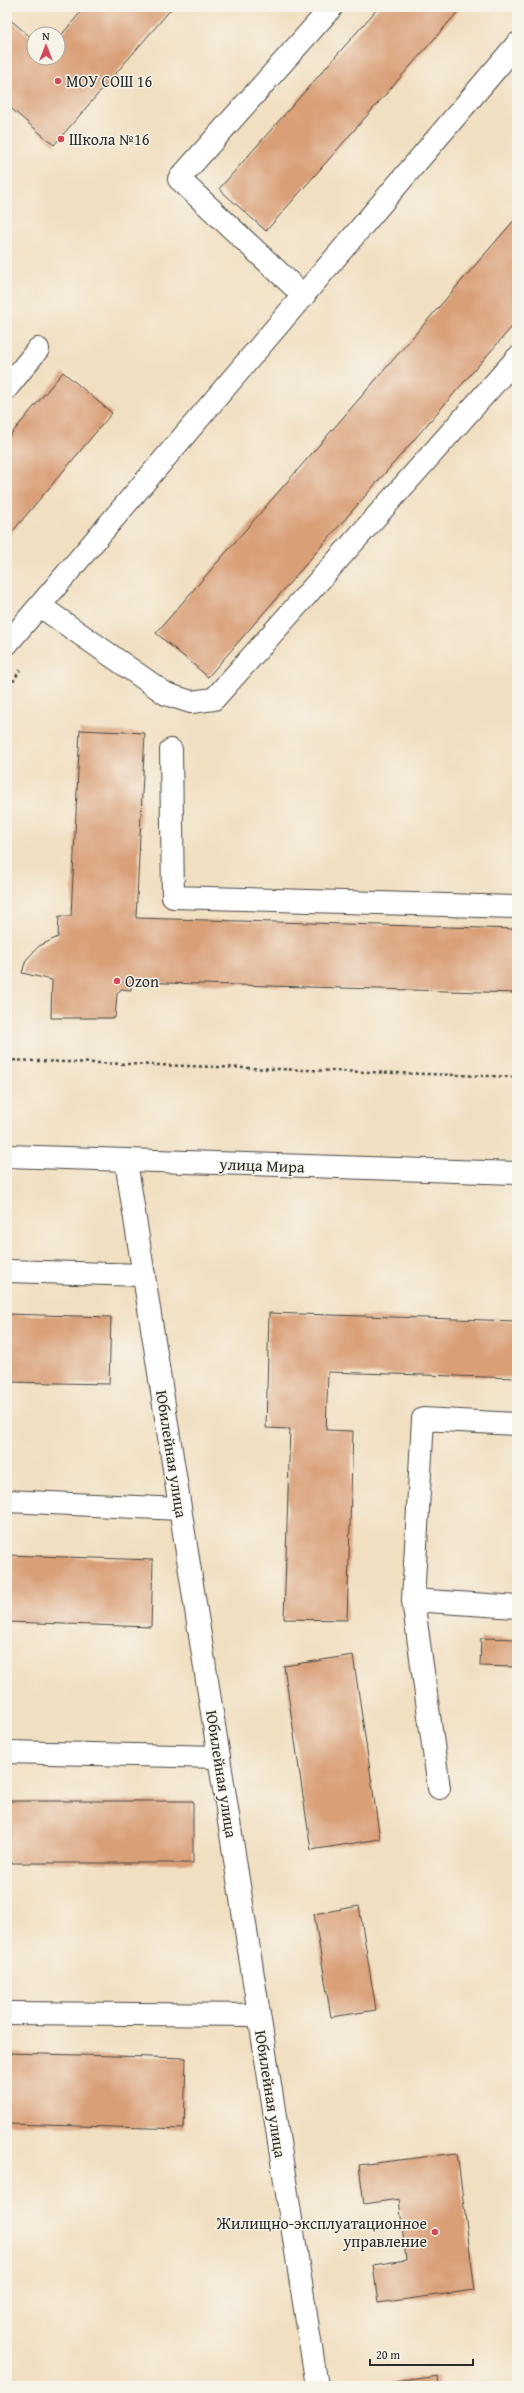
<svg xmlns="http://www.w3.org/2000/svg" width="524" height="2393" font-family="'Gentium Book Plus',serif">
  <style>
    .building { fill: #d99f77 }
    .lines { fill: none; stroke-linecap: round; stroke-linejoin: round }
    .minor-casing { stroke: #494642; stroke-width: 24 }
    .path { stroke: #494642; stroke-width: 2.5; stroke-dasharray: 3 3; stroke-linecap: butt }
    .minor { stroke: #fff; stroke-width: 22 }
    .poi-dot { fill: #d1495b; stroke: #f7f3e8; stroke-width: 1.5 }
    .labels { text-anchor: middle; stroke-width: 3; stroke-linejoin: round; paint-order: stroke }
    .poi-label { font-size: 16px; fill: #2b2b2b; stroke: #f7f3e8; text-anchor: start }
    .street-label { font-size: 16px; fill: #2b2b2b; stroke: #f7f3e8 }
  </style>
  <rect width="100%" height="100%" fill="#f7f3e8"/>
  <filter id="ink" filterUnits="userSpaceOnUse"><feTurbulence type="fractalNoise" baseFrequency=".025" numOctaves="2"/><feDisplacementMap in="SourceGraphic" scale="8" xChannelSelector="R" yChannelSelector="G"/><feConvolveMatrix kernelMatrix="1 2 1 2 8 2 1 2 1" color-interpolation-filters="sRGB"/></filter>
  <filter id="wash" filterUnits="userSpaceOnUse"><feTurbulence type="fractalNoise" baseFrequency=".012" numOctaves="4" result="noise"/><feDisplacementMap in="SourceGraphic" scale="16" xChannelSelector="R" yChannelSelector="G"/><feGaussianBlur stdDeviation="0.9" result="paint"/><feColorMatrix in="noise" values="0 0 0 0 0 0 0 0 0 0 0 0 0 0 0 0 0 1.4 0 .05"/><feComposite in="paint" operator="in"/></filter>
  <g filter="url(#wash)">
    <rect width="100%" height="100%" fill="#f1dfc1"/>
    <g id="blocks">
      <!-- building -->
      <g class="building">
        <polygon points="85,7 173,7 54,145 7,105 7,17 34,40 34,58 58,58 58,39"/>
        <polygon points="379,7 462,7 266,231 219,189"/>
        <polygon points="517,217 517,321 208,677 156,633"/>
        <polygon points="63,372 112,413 7,538 7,439"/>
        <polygon points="80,730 145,733 136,918 517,929 517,993 131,982 131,990 121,989 117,994 115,1018 51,1018 52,980 22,973 26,960 39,946 58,937 59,916 71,916"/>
        <polygon points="269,1313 517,1321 517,1378 328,1372 326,1430 353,1431 347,1620 284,1619 290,1429 266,1428"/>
        <polygon points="7,1314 111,1317 109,1384 7,1382"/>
        <polygon points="7,1555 153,1560 151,1627 7,1622"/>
        <polygon points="481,1638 517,1639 517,1667 480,1666"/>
        <polygon points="353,1655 380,1839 311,1850 284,1666"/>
        <rect x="7" y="1801" width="186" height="62"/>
        <polygon points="359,1906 376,2010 331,2017 314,1914"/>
        <polygon points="7,2053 186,2058 184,2129 7,2124"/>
        <polygon points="457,2153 475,2290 378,2303 373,2265 406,2260 399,2199 364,2204 359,2165"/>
        <polygon points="438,2376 439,2386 388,2386 388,2383"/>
      </g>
    </g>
  </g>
  <g filter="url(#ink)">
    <use href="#blocks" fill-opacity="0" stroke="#494642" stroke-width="1"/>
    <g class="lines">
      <!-- minor casing -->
      <g class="minor-casing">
        <g id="minor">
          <polyline points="304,296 179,179 332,7"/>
          <polyline points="7,388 38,349"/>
          <polyline points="40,606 166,694 191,702 214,699 517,358"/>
          <polyline points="7,644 517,44"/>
          <polyline points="171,750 173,897 517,907"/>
          <polyline points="7,1156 517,1173"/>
          <polyline points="126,1161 317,2386"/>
          <polyline points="7,1271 144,1275"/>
          <polyline points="517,1424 423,1419 413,1600 517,1607"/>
          <polyline points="7,1501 180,1509"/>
          <polyline points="413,1600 439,1788"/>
          <polyline points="7,1752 219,1757"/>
          <polyline points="7,2013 259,2015"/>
        </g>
      </g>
      <!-- path -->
      <g class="path">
        <polyline points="7,692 20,670"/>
        <polyline points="7,1060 517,1077"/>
      </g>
      <!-- minor -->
      <use href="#minor" class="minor"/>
    </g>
  </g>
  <!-- markers -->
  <g class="poi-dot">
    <circle cx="58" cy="81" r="4"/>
    <circle cx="61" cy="139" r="4"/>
    <circle cx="117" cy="981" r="4"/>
    <circle cx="435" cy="2232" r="4"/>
  </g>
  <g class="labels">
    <!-- poi labels -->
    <g class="poi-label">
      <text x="66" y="87">МОУ СОШ 16</text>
      <text x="69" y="145">Школа №16</text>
      <text x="125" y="987">Ozon</text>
      <text x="427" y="2229" text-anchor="end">Жилищно-эксплуатационное<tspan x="427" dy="18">управление</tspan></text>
    </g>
    <!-- street labels -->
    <g class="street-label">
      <text transform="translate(262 1165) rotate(2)" y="6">улица Мира</text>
      <text transform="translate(172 1454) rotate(81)" y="6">Юбилейная улица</text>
      <text transform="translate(222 1774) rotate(81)" y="6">Юбилейная улица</text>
      <text transform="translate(271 2094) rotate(81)" y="6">Юбилейная улица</text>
    </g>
  </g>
  <!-- margin -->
  <rect width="524" height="2393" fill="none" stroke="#f7f3e8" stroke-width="24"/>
  <!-- north arrow -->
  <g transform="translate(46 46)"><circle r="19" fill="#f7f3e8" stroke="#a5a39c"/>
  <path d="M0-3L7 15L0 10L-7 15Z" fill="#d1495b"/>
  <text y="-6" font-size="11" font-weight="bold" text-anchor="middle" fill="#2b2b2b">N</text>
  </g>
  <!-- scale -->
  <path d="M370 2359v6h103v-6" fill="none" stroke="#2b2b2b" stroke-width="2"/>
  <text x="376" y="2359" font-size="12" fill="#2b2b2b" stroke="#f7f3e8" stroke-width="3" paint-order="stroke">20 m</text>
</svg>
